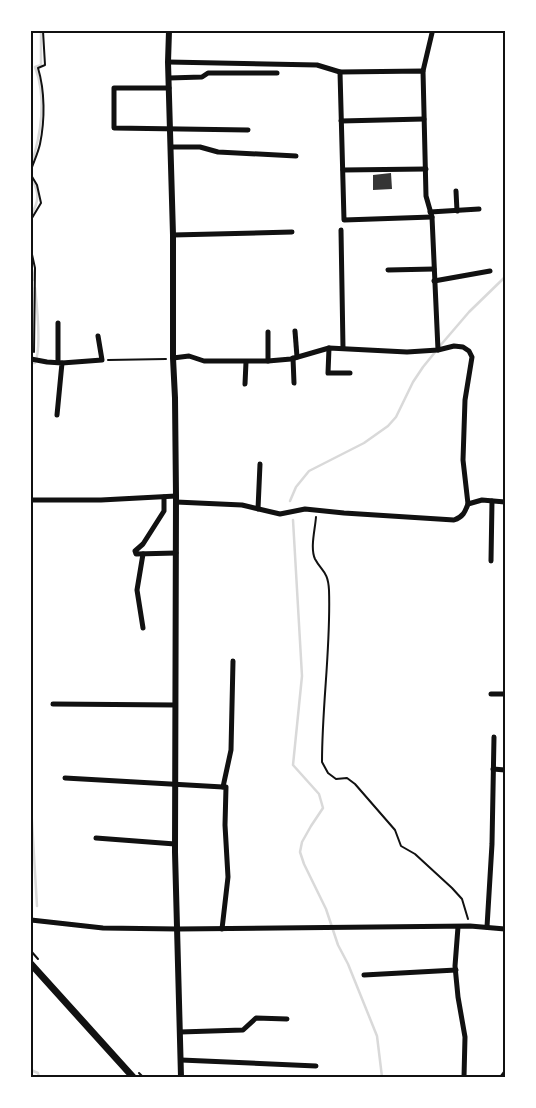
<svg xmlns="http://www.w3.org/2000/svg" width="536" height="1108" font-family="Merriweather,serif">
  <style>
    .lines { fill: none; stroke-linecap: round; stroke-linejoin: round }
    .stream { stroke: #d9d9d9; stroke-width: 2.5 }
    .building { fill: #353535 }
    .path { stroke: #111; stroke-width: 2 }
    .minor { stroke: #111; stroke-width: 5 }
    .tertiary { stroke: #111; stroke-width: 6 }
    .secondary { stroke: #111; stroke-width: 7 }
    .neatline { fill: none; stroke: #111; stroke-width: 2 }
  </style>
  <rect width="100%" height="100%" fill="#fff"/>
  <g class="lines">
    <!-- stream -->
    <g class="stream">
      <path d="M31 165C41 135 47 97 35 67L41 65V31"/>
      <path d="M31 178C40 192 39 202 31 215"/>
      <polyline points="31,264 34,280"/>
      <polyline points="439,347 469,312 505,277"/>
      <path d="M31 363H35C42 348 37 306 35 288"/>
      <polyline points="290,501 296,487 309,471 364,443 388,426 396,417 413,382 423,367 436,351"/>
      <polyline points="293,520 302,676 293,765 319,794 323,808 311,826 302,842 300,852 304,864 326,909 338,945 348,964 377,1036 382,1077"/>
      <polyline points="31,805 37,906"/>
      <polyline points="31,1070 38,1073 39,1077"/>
    </g>
  </g>
  <!-- building -->
  <polygon class="building" points="391,173 392,189 373,190 373,175"/>
  <g class="lines">
    <!-- path -->
    <g class="path">
      <path d="M31 170C34 161 38 153 40 144 45 120 45 91 38 68L45 65 43 31"/>
      <polyline points="31,175 37,185 41,203 32,218 31,245"/>
      <polyline points="31,250 35,268 34,352"/>
      <polyline points="108,360 166,359"/>
      <path d="M316 517C315 530 310 548 315 559 322 572 328 571 329 590 331 647 322 704 322 762L328 773 336 779 347 778 355 784 395 830 401 846 415 854 452 888 462 899 468 919"/>
      <polyline points="31,951 38,959"/>
      <polyline points="139,1073 143,1077"/>
    </g>
    <!-- minor -->
    <g class="minor">
      <polyline points="168,62 317,65 340,72 423,71 426,196 432,217 438,350"/>
      <polyline points="423,71 432,33"/>
      <polyline points="340,72 344,220 432,217"/>
      <polyline points="169,78 202,77 208,73 277,73"/>
      <polyline points="169,88 114,88 114,128 248,130"/>
      <polyline points="341,121 424,119"/>
      <polyline points="171,147 200,147 218,152 296,156"/>
      <polyline points="343,170 426,169"/>
      <polyline points="456,191 457,211"/>
      <polyline points="430,212 479,209"/>
      <polyline points="341,230 343,348"/>
      <polyline points="173,235 292,232"/>
      <polyline points="388,270 434,269"/>
      <polyline points="434,281 490,271"/>
      <polyline points="295,331 297,357"/>
      <polyline points="268,332 268,361"/>
      <polyline points="329,348 328,373 350,373"/>
      <polyline points="173,358 189,356 204,361 268,361 291,359 329,348 407,352 438,350 454,346 463,347 469,351 472,357 465,400 463,460 468,504 482,500 505,502"/>
      <polyline points="293,358 294,383"/>
      <polyline points="31,359 47,362 62,363 57,415"/>
      <polyline points="58,362 58,323"/>
      <polyline points="62,363 102,360 98,336"/>
      <polyline points="245,384 246,362"/>
      <polyline points="164,497 164,511 143,544 135,551 136,554 176,553"/>
      <polyline points="31,500 101,500 176,496"/>
      <path d="M176 502 242 505 280 514 305 509 344 513 454 520C463 517 465 512 468 504"/>
      <polyline points="258,509 260,464"/>
      <polyline points="143,554 137,590 143,628"/>
      <polyline points="491,561 492,501"/>
      <polyline points="491,694 505,694"/>
      <polyline points="53,704 175,705"/>
      <polyline points="493,769 505,770"/>
      <polyline points="65,778 223,787 231,750 233,661"/>
      <polyline points="96,838 175,844"/>
      <polyline points="31,920 103,928 178,929 470,926 505,929"/>
      <polyline points="458,927 455,966 458,997 465,1037 464,1077"/>
      <polyline points="487,927 492,844 494,737"/>
      <polyline points="222,929 228,877 225,825 226,787 223,787"/>
      <polyline points="364,975 456,970"/>
      <polyline points="180,1032 243,1030 256,1018 287,1019"/>
      <polyline points="181,1060 316,1066"/>
      <polyline points="502,1077 505,1073"/>
    </g>
    <!-- tertiary -->
    <polyline class="tertiary" points="169,31 168,62 173,235 173,358 175,398 176,496 175,852 181,1077"/>
    <!-- secondary -->
    <polyline class="secondary" points="31,964 133,1077"/>
  </g>
  <!-- border -->
  <rect width="536" height="1108" fill="none" stroke="#ffffff" stroke-width="65"/>
  <rect x="32" y="32" width="472" height="1044" class="neatline"/>
</svg>
